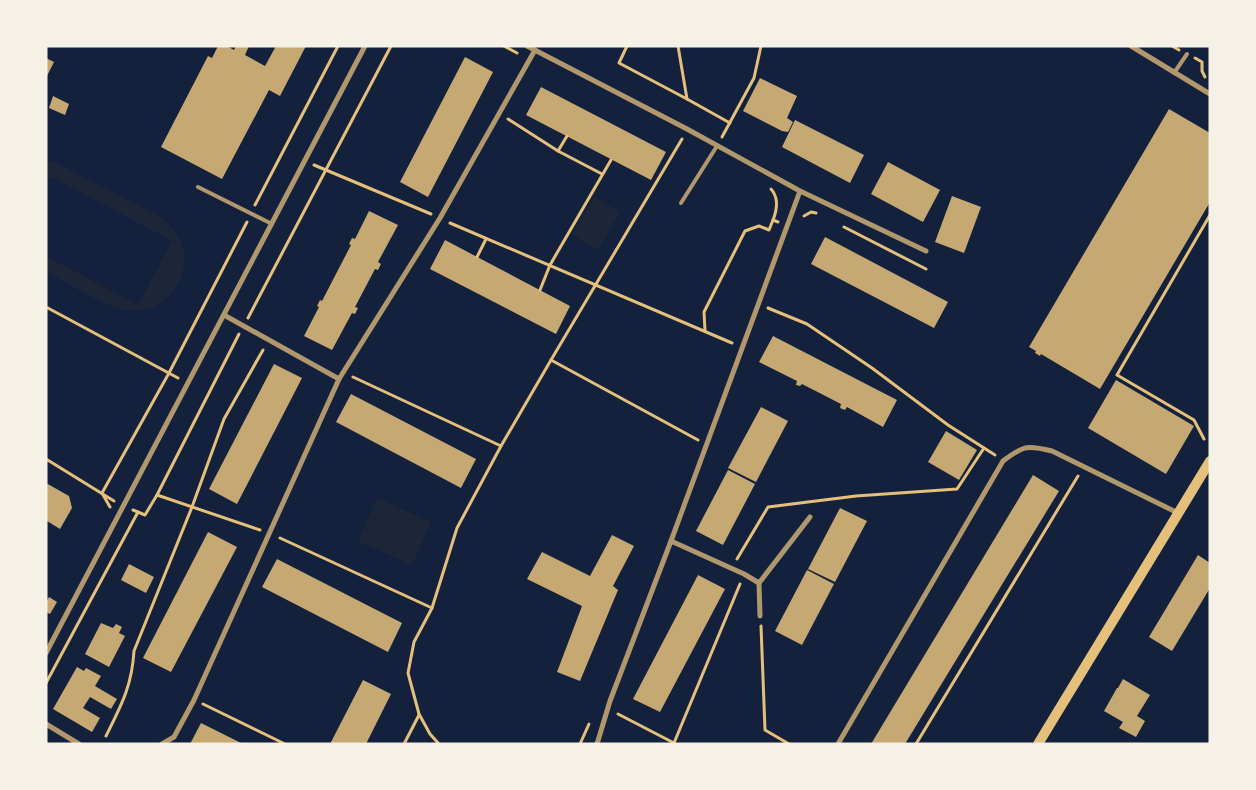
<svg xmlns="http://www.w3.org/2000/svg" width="1256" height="790" font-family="'Source Sans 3',sans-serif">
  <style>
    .green { fill: #1d2539 }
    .building { fill: #c6a872 }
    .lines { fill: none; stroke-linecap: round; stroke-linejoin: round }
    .path { stroke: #e5c07b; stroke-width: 3 }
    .service { stroke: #b1986c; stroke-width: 4 }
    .minor { stroke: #b1986c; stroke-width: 5 }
    .secondary { stroke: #e5c07b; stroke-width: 10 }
  </style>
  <rect width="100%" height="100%" fill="#14213d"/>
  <!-- green -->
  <g class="green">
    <path d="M46 159 57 163 157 215C168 223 177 231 182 244 192 276 168 311 133 311 110 311 68 283 46 272V256L138 305 172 241 50 176 46 183Z"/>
    <polygon points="594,197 620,212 598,250 572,235"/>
    <polygon points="377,498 431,522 412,565 358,541"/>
  </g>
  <!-- building -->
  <g class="building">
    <polygon points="218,46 227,46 234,50 236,46 249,46 245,55 265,66 276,46 306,46 280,96 269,90 222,179 161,147 208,56 212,58"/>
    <polygon points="465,57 493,72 428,197 400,182"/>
    <polygon points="46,58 54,62 46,78"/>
    <polygon points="760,78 797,96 787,118 793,122 788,132 782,131 743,111"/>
    <polygon points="541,87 666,152 651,180 526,115"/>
    <polygon points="53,96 69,104 65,115 49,108"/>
    <polygon points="1169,109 1210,133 1210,202 1100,389 1041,354 1040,356 1035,353 1036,351 1029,347"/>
    <polygon points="795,120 864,155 850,183 782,147"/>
    <polygon points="888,162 940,190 923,222 871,194"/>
    <polygon points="952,196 981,207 964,253 935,242"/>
    <polygon points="369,211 398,225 378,262 381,264 378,270 375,269 355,307 358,308 355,314 352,313 332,350 304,336 319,307 317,306 320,300 322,301 351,245 349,244 352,238 355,239"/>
    <polygon points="825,237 948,302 934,328 811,264"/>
    <polygon points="445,240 570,306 556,334 430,269"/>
    <polygon points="773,336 897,400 883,427 847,407 845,410 840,408 841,404 802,384 800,386 796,385 797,381 759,362"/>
    <polygon points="274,364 302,378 237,504 209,489"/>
    <polygon points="1116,380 1194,426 1166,474 1088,428"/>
    <polygon points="351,394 476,459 461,488 336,422"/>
    <polygon points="761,407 788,421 756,482 728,468"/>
    <polygon points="946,431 977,450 959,480 928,462"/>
    <polygon points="728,470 755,484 723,545 696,531"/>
    <polygon points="1033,475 1059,491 905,744 871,744"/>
    <polygon points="46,483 69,496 72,508 60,529 47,521 46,524"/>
    <polygon points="840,508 867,521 835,582 808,569"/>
    <polygon points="208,532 237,547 171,672 143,658"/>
    <polygon points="612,535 634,546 613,586 618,590 580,681 557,672 582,606 527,579 542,552 590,576"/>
    <polygon points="1198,555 1210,563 1210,588 1172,651 1149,637"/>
    <polygon points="277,559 402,623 388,652 262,587"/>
    <polygon points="129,564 154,577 146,593 121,580"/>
    <polygon points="807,570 834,584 802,645 775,631"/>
    <polygon points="698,575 725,589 660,712 633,699"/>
    <polygon points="49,597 57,602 50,614 46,612 46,602"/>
    <polygon points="101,623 113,628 116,624 122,627 119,633 125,636 109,667 85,654"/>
    <polygon points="77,667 84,671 86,668 101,676 95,686 117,699 111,709 90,697 83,708 100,718 92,732 53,709"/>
    <polygon points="1123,679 1150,695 1137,716 1145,721 1136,737 1119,728 1123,722 1104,711 1117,688 1118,688"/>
    <polygon points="363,680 391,694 366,744 330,744"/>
    <polygon points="201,723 243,744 190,744"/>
  </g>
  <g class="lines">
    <!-- path -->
    <g class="path">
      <polyline points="504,46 517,53"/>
      <polyline points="627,46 619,63 687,99"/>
      <polyline points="678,46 687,99 730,123"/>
      <polyline points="1172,46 1179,50"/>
      <polyline points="1195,58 1202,62 1202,71 1205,77"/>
      <polyline points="508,119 558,151"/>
      <polyline points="567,136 558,151 602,174"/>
      <polyline points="722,137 754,78 761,46"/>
      <polyline points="314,165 431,214"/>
      <path d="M771 189C779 198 777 210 773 220L778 222"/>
      <polyline points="255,205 338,46"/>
      <polyline points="804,216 811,212 816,213"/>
      <polyline points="450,223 732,343"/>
      <polyline points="844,227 926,269"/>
      <polyline points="477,257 486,239"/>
      <polyline points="540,290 550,265 611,160"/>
      <polyline points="46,307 178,378"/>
      <polyline points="768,308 807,324 872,368 948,425 995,455"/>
      <polyline points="248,318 391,46"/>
      <polyline points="705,331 704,312 745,231 759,226 769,230 773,220"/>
      <polyline points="551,360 682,139"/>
      <polyline points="353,377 501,446 551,360 698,440"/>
      <polyline points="1204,439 1194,420 1117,375 1210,215"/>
      <polyline points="46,459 114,501"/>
      <polyline points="157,495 239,334"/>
      <polyline points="110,507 102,493 169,373 247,222"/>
      <polyline points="133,510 145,515 157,495 260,530"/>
      <polyline points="280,538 432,608 457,528 501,446"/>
      <polyline points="737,559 768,507 856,496 957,489 984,448"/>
      <polyline points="432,608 414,642 408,673 419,714 430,734 439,744"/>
      <polyline points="761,626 765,730 789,744"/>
      <polyline points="46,683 138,512"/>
      <polyline points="203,704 285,744"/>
      <polyline points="618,714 674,743"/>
      <path d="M106 736C121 706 132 686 134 651L192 507 224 419 263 350"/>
      <polyline points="674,743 740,584"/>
      <polyline points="404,744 419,715"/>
      <polyline points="580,744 589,724"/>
      <polyline points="916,744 1078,476"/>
    </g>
    <!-- service -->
    <g class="service">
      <polyline points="1174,73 1187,54"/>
      <polyline points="198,187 272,224"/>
      <polyline points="681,203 717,146"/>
    </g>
    <!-- minor -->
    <g class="minor">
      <polyline points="527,46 687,129 800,191 926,251"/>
      <polyline points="1131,46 1210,94"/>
      <polyline points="224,315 339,379"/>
      <polyline points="671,541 744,574 759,583"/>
      <polyline points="760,616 759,583 810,517"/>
      <polyline points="46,653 365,46"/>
      <polyline points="46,724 79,744"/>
      <polyline points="162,744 174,737 194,700 339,379 440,218 535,50"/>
      <polyline points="597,744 610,701 671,541 800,191"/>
      <path d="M838 744 1003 461C1024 445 1028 445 1052 451L1178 513"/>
    </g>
    <!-- secondary -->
    <polyline class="secondary" points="1038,744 1210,461"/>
  </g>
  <!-- border -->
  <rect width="1256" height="790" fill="none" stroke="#f6f1e7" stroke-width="95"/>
</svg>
